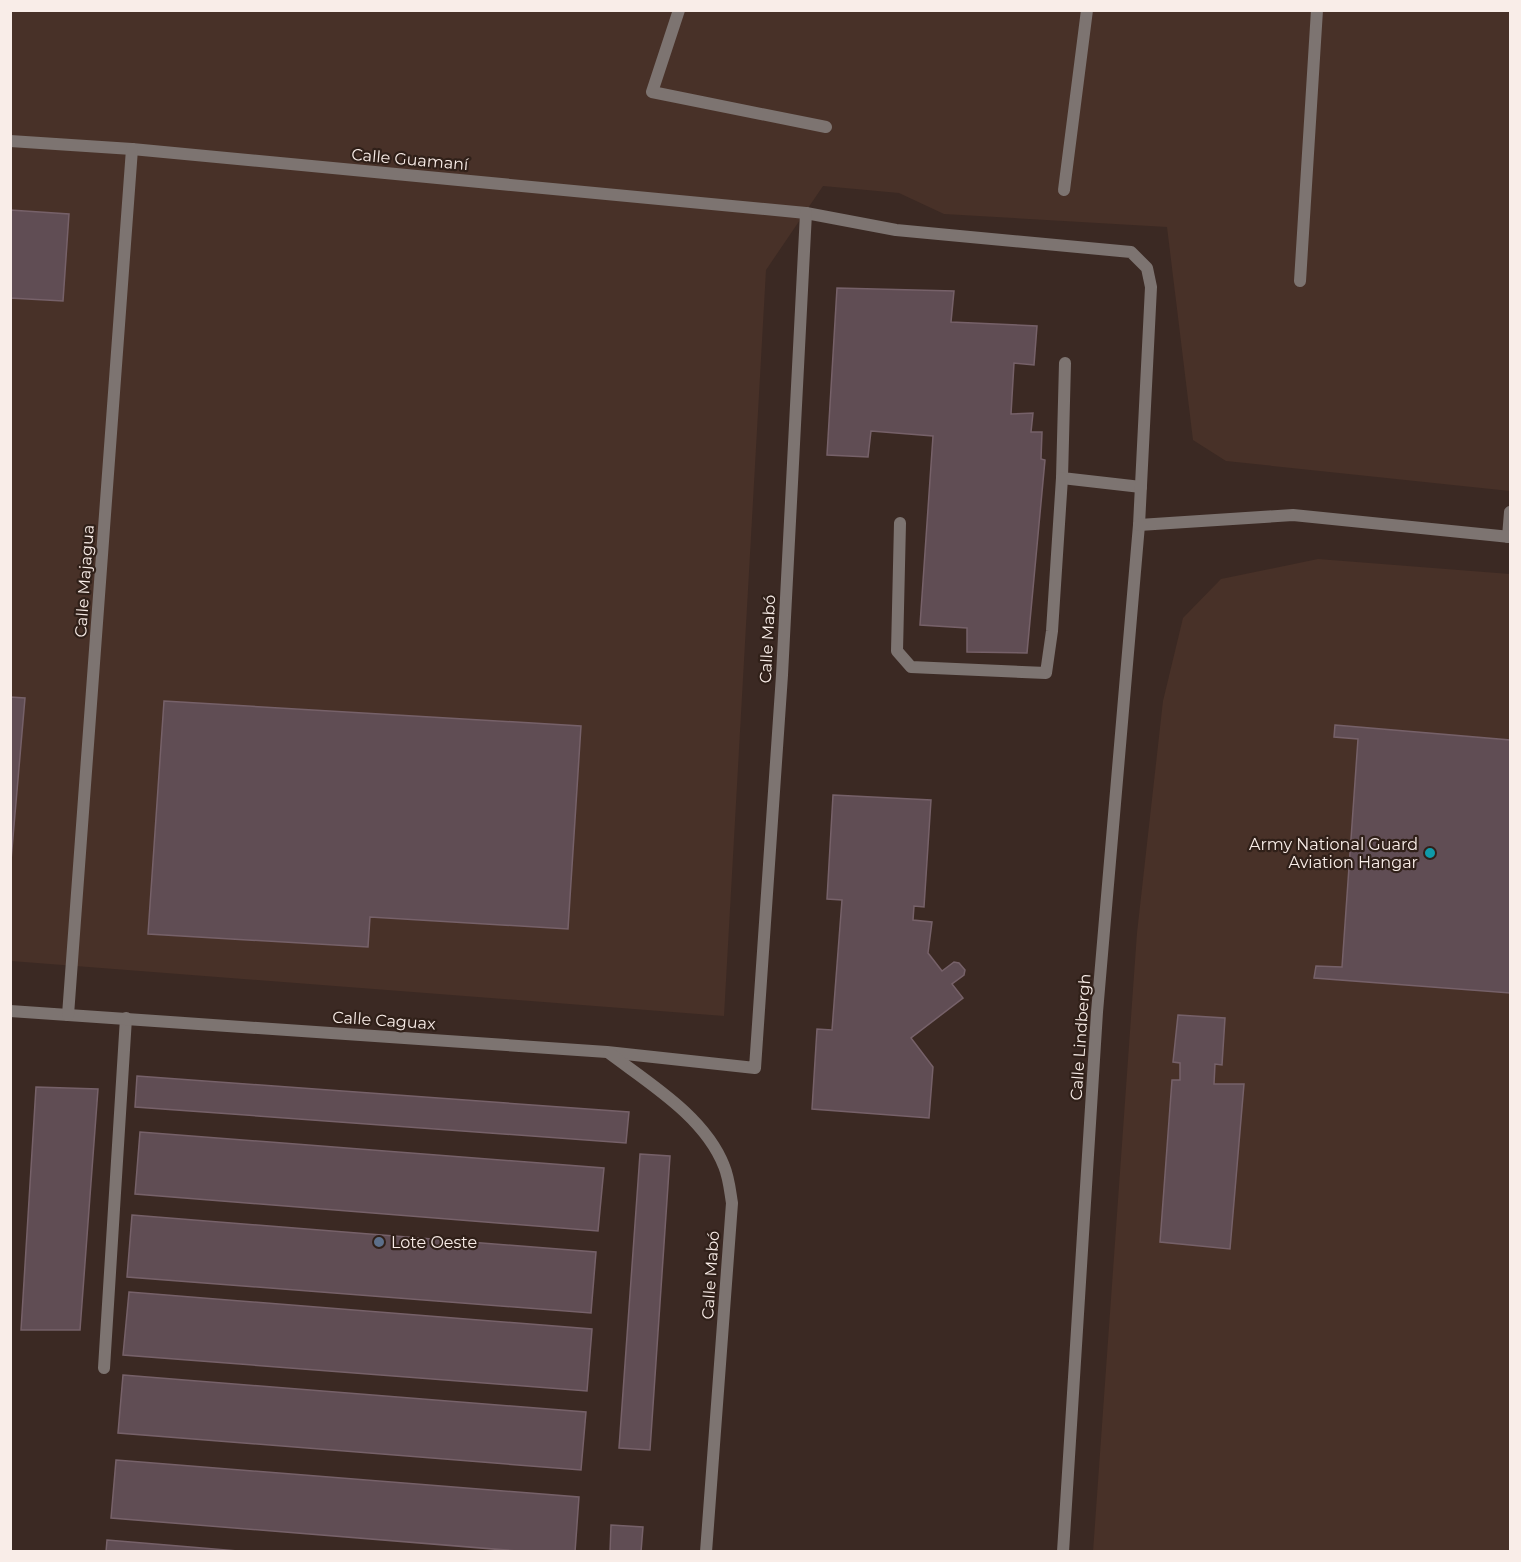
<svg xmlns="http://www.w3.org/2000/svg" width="1521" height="1562" font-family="Montserrat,sans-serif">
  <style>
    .built { fill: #483128 }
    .building { fill: #604d54; stroke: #766169; stroke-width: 1.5 }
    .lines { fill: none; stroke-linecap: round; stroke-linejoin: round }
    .service { stroke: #7d7471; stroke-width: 12 }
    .minor { stroke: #7d7471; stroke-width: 12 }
    .culture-dot { fill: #0f9aa8; stroke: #302019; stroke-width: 2 }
    .service-dot { fill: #5c6f8a; stroke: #302019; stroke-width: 2 }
    .labels { text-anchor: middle; stroke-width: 4.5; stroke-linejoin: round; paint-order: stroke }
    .street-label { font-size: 16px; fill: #f9ede8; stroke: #302019 }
    .poi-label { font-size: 16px; fill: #f9ede8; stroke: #302019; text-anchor: end }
  </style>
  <rect width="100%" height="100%" fill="#3b2923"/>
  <!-- built -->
  <g class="built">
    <polygon points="10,11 1510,11 1510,491 1226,461 1193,440 1167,227 944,214 899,193 823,186 766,270 724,1016 11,961"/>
    <polygon points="1318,559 1510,574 1510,1551 1093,1552 1137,933 1163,701 1183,618 1221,579"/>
  </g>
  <!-- building -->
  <g class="building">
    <polygon points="10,210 69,214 63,301 10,298"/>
    <polygon points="837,288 954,291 951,322 1037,326 1034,365 1014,363 1011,414 1033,413 1031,432 1042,432 1041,459 1045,460 1027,653 967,652 967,628 920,625 933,436 871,431 868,457 827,455"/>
    <polygon points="10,697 25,698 10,872"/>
    <polygon points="164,701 581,726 568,929 370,917 368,947 148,934"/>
    <polygon points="1335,725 1510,740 1510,993 1314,978 1316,966 1342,967 1358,739 1334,737"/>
    <polygon points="833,795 931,800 924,907 914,906 913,920 932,922 928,953 942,971 954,962 959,963 965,970 964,975 952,984 963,998 911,1038 933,1067 929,1118 812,1109 817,1029 832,1030 842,900 827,899"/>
    <polygon points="1178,1015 1225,1018 1222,1065 1215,1064 1214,1084 1244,1084 1230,1249 1160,1242 1172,1080 1180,1080 1180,1063 1173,1062"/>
    <polygon points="137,1076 629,1112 626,1143 135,1107"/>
    <polygon points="36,1087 98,1089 80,1330 21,1330"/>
    <polygon points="140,1132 604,1168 598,1231 135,1194"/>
    <polygon points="640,1154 670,1156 650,1450 619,1448"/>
    <polygon points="132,1215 596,1252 591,1313 127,1277"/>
    <polygon points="129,1292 592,1329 587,1391 123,1355"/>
    <polygon points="123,1375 586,1412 581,1470 118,1433"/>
    <polygon points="116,1460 579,1497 575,1552 530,1552 111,1518"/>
    <polygon points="611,1525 643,1527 641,1552 610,1552"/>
    <polygon points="107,1540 250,1552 106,1552"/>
  </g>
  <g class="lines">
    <!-- service -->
    <g class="service">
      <polyline points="679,10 652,92 826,127"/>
      <polyline points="1064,190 1087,10"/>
      <polyline points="1300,281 1317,10"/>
      <polyline points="1065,363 1062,478 1141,487"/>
      <polyline points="900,523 897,651 911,667 1046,673 1052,631 1062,478"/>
      <polyline points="1508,537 1510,512"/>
      <polyline points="104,1368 126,1018"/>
    </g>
    <!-- minor -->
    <g class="minor">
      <polyline points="10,141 132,149 806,213 896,230 1131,252 1147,268 1151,287 1139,525 1097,1012 1063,1552"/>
      <polyline points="1139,525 1293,515 1510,537"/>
      <polyline points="10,1011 607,1052 755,1068 782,675 806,213"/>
      <polyline points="68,1015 132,149"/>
      <path d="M609 1053C650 1084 705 1117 724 1166 729 1178 730 1191 732 1203L706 1552"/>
    </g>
  </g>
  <!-- markers -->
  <circle class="culture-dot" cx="1430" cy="853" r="6"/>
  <circle class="service-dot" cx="379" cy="1242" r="6"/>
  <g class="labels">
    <!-- street labels -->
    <g class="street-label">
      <text transform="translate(410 159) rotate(5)" y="6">Calle Guamaní</text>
      <text transform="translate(84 581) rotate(-86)" y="6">Calle Majagua</text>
      <text transform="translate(767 639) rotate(-87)" y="6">Calle Mabó</text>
      <text transform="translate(384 1020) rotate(4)" y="6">Calle Caguax</text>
      <text transform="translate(1080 1037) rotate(-86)" y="6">Calle Lindbergh</text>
      <text transform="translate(710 1275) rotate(-86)" y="6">Calle Mabó</text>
    </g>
    <!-- poi labels -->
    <g class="poi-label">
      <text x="1418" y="850">Army National Guard<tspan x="1418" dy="18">Aviation Hangar</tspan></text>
      <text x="391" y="1248" text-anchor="start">Lote Oeste</text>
    </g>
  </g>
  <!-- border -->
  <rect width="1521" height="1562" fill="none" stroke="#f9ede8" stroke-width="24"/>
</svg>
